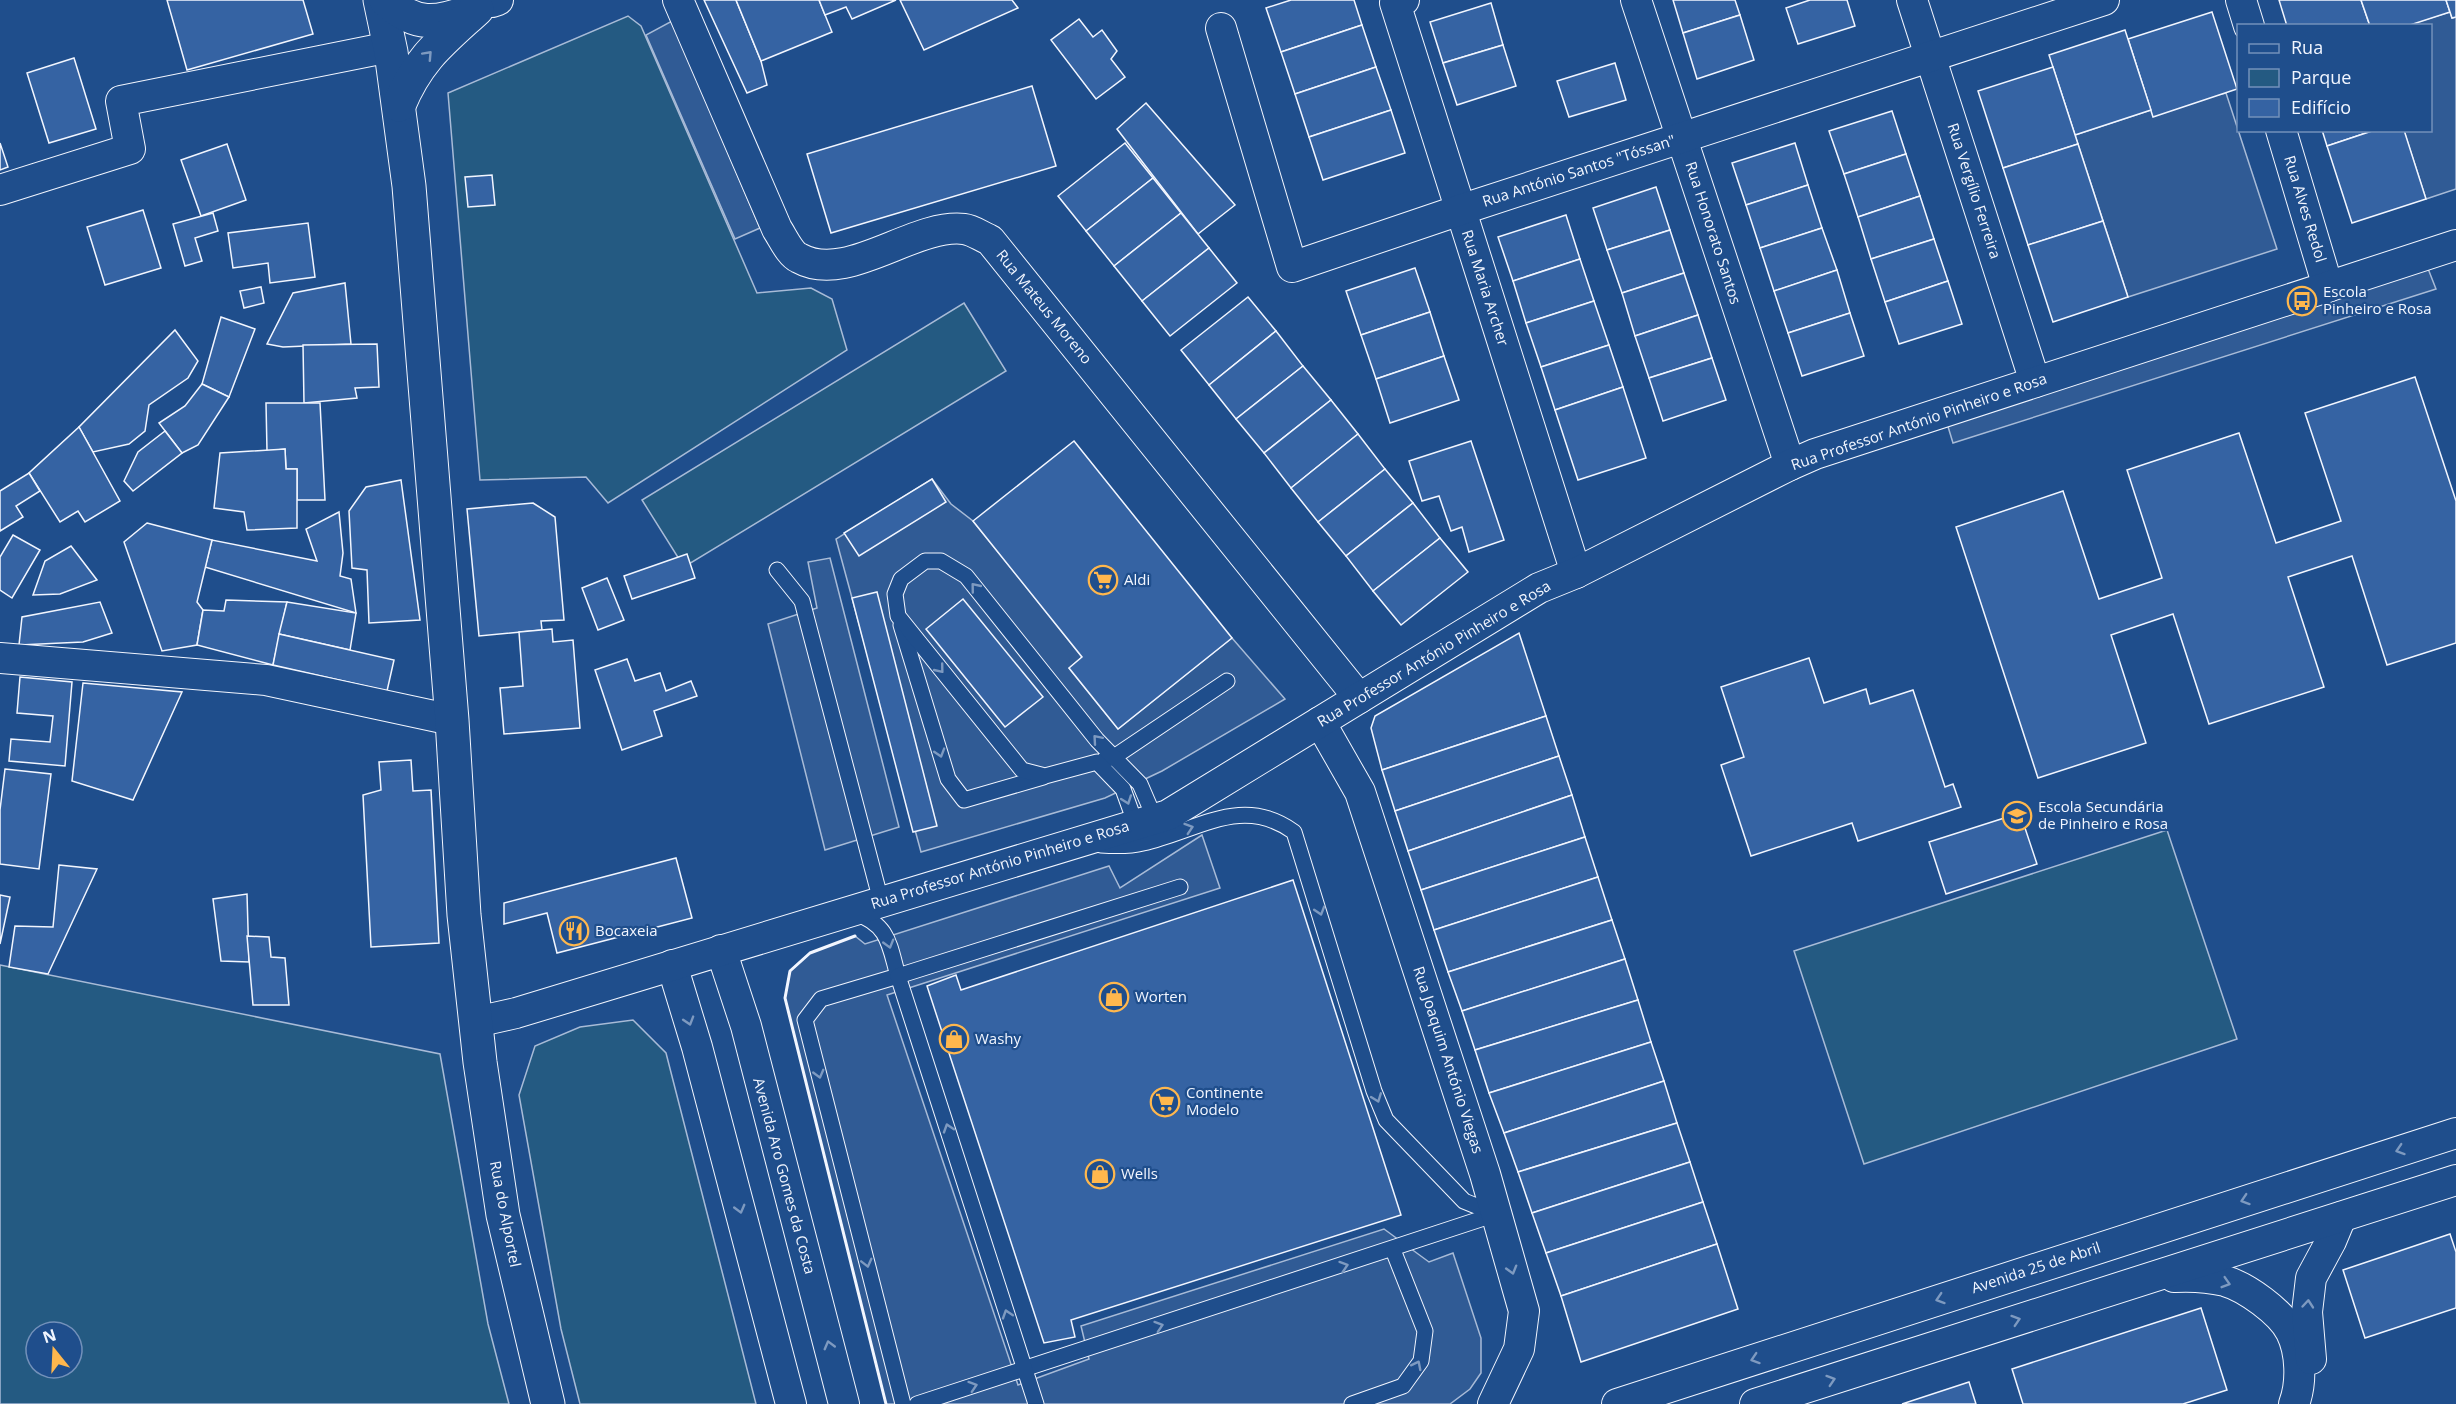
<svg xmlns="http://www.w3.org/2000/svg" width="2456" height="1404" font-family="'Open Sans',sans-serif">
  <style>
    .green { fill: #245a82; stroke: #a8bbd7; stroke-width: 1.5; fill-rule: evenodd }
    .parking { fill: #305b95; stroke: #a8bbd7; stroke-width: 1.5 }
    .building { fill: #3563a3; stroke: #f2f6ff; stroke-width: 1.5 }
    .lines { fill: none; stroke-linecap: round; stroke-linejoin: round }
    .lane-casing { stroke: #f2f6ff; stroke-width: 17 }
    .street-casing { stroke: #f2f6ff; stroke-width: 32 }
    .primary-casing { stroke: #f2f6ff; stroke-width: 35 }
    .lane { stroke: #1f4e8c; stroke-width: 15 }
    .street { stroke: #1f4e8c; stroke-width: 30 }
    .primary { stroke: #1f4e8c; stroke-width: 33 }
    .wall { stroke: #f2f6ff; stroke-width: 3 }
    .oneway { stroke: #7e9ac0 }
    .labels { text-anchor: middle; stroke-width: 4.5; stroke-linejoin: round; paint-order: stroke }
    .street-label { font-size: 15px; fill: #f2f6ff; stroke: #1f4e8c }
    .poi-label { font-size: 15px; fill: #f2f6ff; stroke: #1f4e8c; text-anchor: start }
  </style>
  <rect width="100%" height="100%" fill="#1f4e8c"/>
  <!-- green -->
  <g class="green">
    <polygon points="628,16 641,26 757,293 811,288 832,299 847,350 608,503 586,477 480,480 448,93"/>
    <polygon points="964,303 1006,371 684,567 642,500"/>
    <polygon points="2167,830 2237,1039 1864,1164 1794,951"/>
    <path d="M0 965 440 1054 488 1324 509 1404H0ZM36 1332H72V1368H36Z"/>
    <polygon points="633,1020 666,1053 756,1404 580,1404 561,1329 519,1095 535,1046 580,1027"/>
  </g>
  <!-- parking -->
  <g class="parking">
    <polygon points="2450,12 2452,18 2456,17 2456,189 2426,199 2404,131 2430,130 2430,26 2407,25"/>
    <polygon points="672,21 760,228 735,239 646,35"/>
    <polygon points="2226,93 2277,249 2128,297 2075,135 2151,110"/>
    <polygon points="2427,266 2436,289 1953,443 1946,420"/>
    <polygon points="932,479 951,504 973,521 1082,657 1069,668 1118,729 1232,638 1285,699 1162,771 1105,798 921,852 836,539"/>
    <polygon points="830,558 899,827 825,850 768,624 817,608 808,562"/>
    <polygon points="1202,835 1220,888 887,995 1018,1385 1089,1359 1081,1326 1384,1229 1429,1262 1453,1253 1481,1338 1481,1373 1470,1389 1450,1404 886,1404 785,998 790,971 810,953 855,936 865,944 1109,866 1120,888"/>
  </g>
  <!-- building -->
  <g class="building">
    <polygon points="167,0 303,0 313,34 187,70"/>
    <polygon points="704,0 736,0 761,61 767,85 747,93"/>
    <polygon points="736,0 819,0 832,32 761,61"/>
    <polygon points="819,0 896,0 852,19 846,7 825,15"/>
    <polygon points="900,0 1012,0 1018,8 924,50"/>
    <polygon points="1291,0 1354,0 1362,25 1281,52 1266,8"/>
    <polygon points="1673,0 1735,0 1740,15 1683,33"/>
    <polygon points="1810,0 1847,0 1855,26 1798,44 1786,8"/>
    <polygon points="2279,0 2361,0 2370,26 2287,26"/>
    <polygon points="2361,0 2446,0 2450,12 2407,26 2370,26"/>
    <polygon points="2446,0 2456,0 2456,17 2452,18"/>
    <polygon points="1491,3 1503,45 1443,63 1430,22"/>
    <polygon points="2212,12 2237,89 2153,117 2128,39"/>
    <polygon points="1740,15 1754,60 1697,79 1683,33"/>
    <polygon points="1079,19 1093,37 1102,30 1117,51 1111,59 1125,77 1096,99 1051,40"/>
    <polygon points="1362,25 1376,67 1295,94 1281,52"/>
    <polygon points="2125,30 2151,110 2075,135 2049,55"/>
    <polygon points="1503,45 1516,86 1457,105 1443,63"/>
    <polygon points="74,58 96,129 49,143 27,73"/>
    <polygon points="1615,63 1626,100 1569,117 1557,81"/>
    <polygon points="1376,67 1391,110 1309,137 1295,94"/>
    <polygon points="2053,67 2078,144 2003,168 1978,91"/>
    <polygon points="1032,86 1056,166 831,233 807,154"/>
    <polygon points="1146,103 1235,205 1198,234 1117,129"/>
    <polygon points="1391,110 1405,153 1323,180 1309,137"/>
    <polygon points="1892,111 1906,154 1844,174 1829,131"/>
    <polygon points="2322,130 2375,130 2327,146"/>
    <polygon points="2375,130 2404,130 2426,199 2352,223 2327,146"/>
    <polygon points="0,143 8,167 0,170"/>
    <polygon points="1125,143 1153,178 1086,231 1058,196"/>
    <polygon points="1795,143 1808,185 1746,205 1732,163"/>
    <polygon points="227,144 246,200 201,216 181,160"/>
    <polygon points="2078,144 2103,221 2028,245 2003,168"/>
    <polygon points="1906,154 1920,196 1858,217 1844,174"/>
    <polygon points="492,175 495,205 468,207 465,177"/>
    <polygon points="1153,178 1181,213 1114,266 1086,231"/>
    <polygon points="1808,185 1822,228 1760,248 1746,205"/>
    <polygon points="1656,187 1670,230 1607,250 1593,208"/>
    <polygon points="1920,196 1934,239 1871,259 1858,217"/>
    <polygon points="143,210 161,268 105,285 87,227"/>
    <polygon points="213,213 218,231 195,238 202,261 185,266 173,224"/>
    <polygon points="1181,213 1209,248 1142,301 1114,266"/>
    <polygon points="1566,215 1580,259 1513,281 1498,237"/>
    <polygon points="2103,221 2128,297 2053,322 2028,245"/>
    <polygon points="308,223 315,277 270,283 268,263 233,268 228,233"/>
    <polygon points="1822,228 1837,270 1774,291 1760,248"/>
    <polygon points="1670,230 1684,273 1622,293 1607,250"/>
    <polygon points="1934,239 1948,281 1885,302 1871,259"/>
    <polygon points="1209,248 1237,283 1170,336 1142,301"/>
    <polygon points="1580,259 1594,301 1526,323 1513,281"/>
    <polygon points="1415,268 1430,312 1361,335 1346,291"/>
    <polygon points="1837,270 1850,313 1788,333 1774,291"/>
    <polygon points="1684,273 1698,315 1635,336 1622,293"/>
    <polygon points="1948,281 1962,324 1899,344 1885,302"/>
    <polygon points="345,283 351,344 283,347 267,344 293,293"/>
    <polygon points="261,287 264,303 244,308 240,291"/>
    <polygon points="1248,297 1276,331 1209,385 1181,350"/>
    <polygon points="1594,301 1609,345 1541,367 1526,323"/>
    <polygon points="1430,312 1444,356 1376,379 1361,335"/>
    <polygon points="1850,313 1864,356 1802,376 1788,333"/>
    <polygon points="1698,315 1712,358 1649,378 1635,336"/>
    <polygon points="221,317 255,329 229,397 202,384"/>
    <polygon points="175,330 198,361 188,378 149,405 145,431 129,444 93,452 79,427"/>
    <polygon points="1276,331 1303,366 1236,419 1209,385"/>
    <polygon points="377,344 379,387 355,388 357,398 304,403 303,345"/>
    <polygon points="1609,345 1623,387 1555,410 1541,367"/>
    <polygon points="1444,356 1459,400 1390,423 1376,379"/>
    <polygon points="1712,358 1726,400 1663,421 1649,378"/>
    <polygon points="1303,366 1331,400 1264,453 1236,419"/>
    <polygon points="2415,377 2456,501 2456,643 2387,665 2352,556 2288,577 2324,687 2209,724 2173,614 2111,635 2146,743 2038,778 1956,527 2063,491 2099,599 2162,578 2127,470 2239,433 2276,543 2341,521 2305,413"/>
    <polygon points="202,384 229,397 198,445 182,453 159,423 185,406"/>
    <polygon points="1623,387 1646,458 1578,480 1555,410"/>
    <polygon points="1331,400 1358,434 1291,488 1264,453"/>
    <polygon points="266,403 320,403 325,500 297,500 297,469 286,469 285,449 267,451"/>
    <polygon points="79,427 120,501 85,522 78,511 60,522 29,473"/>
    <polygon points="165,431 182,453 133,491 124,481 138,452"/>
    <polygon points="1358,434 1385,469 1318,522 1291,488"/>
    <polygon points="1074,441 1232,638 1118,729 1069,668 1082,657 973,521"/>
    <polygon points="1471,441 1504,540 1469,552 1462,527 1451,531 1439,496 1422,501 1409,461"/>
    <polygon points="285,449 286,469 297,469 297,528 247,530 244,512 214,508 220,453"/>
    <polygon points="1385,469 1413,503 1346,556 1318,522"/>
    <polygon points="29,473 40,491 16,506 23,517 0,531 0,491"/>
    <polygon points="932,479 946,502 859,556 844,533"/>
    <polygon points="401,480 420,620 369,623 367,570 352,568 349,511 366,487"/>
    <polygon points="533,503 555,517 564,620 541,621 542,630 479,636 467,509"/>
    <polygon points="1413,503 1440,538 1373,591 1346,556"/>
    <polygon points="339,512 343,553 340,576 351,579 356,613 205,567 212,540 317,561 306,529"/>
    <polygon points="147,523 212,540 197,602 203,610 197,645 162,651 124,542"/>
    <polygon points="13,535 40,550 12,598 0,590 0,557"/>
    <polygon points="1440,538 1468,572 1401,625 1373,591"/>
    <polygon points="71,546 97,580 60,594 33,595 45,561"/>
    <polygon points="687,554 695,578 632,599 624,576"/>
    <polygon points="607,578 624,620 598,630 582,588"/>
    <polygon points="877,592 937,826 913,832 852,598"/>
    <polygon points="963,599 1043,697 1005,727 926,629"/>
    <polygon points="226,600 287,602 273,665 197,645 203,610 224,611"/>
    <polygon points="100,602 112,633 83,642 19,645 22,617"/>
    <polygon points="287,602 356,613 350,650 279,634"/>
    <polygon points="552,629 553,642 573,640 580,728 504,734 500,688 523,686 519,632"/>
    <polygon points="1519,633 1546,716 1382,770 1371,728 1375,716"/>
    <polygon points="279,634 394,660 387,691 273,665"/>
    <polygon points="1809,658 1824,703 1866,689 1870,704 1913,690 1945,787 1953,784 1961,807 1858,841 1852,823 1751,856 1721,765 1744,757 1721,687"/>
    <polygon points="627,659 635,681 660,673 666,691 691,681 697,696 654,711 662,736 622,750 595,670"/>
    <polygon points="20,677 72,682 65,766 9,761 11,739 50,742 53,716 17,713"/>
    <polygon points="83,683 182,692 133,800 72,781"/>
    <polygon points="1546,716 1559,756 1395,811 1382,770"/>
    <polygon points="1559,756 1572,795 1408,851 1395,811"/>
    <polygon points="411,760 413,791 431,790 439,943 371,947 363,795 381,790 379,762"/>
    <polygon points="5,769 51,774 39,869 0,864 0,810"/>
    <polygon points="1572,795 1585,837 1421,890 1408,851"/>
    <polygon points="2020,813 2037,864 1946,894 1929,842"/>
    <polygon points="1585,837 1598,877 1434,930 1421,890"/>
    <polygon points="676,858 692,918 557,953 547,913 504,924 504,903"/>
    <polygon points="59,865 97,869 48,974 9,967 15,926 53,927"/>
    <polygon points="1598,877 1612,920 1448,972 1434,930"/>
    <polygon points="1293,880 1401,1215 1071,1320 1075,1337 1044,1343 927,986 956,975 961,990"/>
    <polygon points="247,894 249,962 221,961 213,899"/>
    <polygon points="0,895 10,897 0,944"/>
    <polygon points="1612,920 1625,959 1462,1011 1448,972"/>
    <polygon points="247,936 269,937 271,957 285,958 289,1005 253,1005"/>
    <polygon points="1625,959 1638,1000 1475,1050 1462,1011"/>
    <polygon points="1638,1000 1651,1042 1489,1093 1475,1050"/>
    <polygon points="1651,1042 1664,1081 1504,1133 1489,1093"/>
    <polygon points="1664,1081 1677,1123 1518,1172 1504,1133"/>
    <polygon points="1677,1123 1690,1162 1532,1213 1518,1172"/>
    <polygon points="1690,1162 1703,1202 1546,1253 1532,1213"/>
    <polygon points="1703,1202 1717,1244 1561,1296 1546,1253"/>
    <polygon points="2450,1234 2456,1252 2456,1308 2365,1338 2343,1270"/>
    <polygon points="1717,1244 1738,1309 1581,1362 1561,1296"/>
    <polygon points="2201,1308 2227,1390 2183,1404 2023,1404 2012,1369"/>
    <polygon points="1969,1382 1976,1404 1902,1404"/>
  </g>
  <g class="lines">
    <!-- lane casing -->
    <g class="lane-casing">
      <g id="lane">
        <polyline points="777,570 802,601 881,901"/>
        <polyline points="901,625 948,779 964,800 1043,777"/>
        <polyline points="1104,760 1114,757 1227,681"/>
        <polyline points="1136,825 1123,789 1097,762 1045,776 1022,770 898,616 895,594 901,579 925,561 941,561 966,576 1097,740 1140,784 1155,819"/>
        <path d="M1101 845C1115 846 1131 846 1143 843 1197 831 1242 794 1294 832L1374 1091 1386 1120 1464 1201 1496 1214"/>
        <path d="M855 913C889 925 889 944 898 976L821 999 805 1020 903 1404"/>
        <polyline points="917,1404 1496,1214"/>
        <polyline points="1036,1404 898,976 1180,887"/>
        <polyline points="1352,1404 1403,1386 1421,1361 1425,1331 1393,1250"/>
      </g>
    </g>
    <!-- street casing -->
    <g class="street-casing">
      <g id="street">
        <path d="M678 0 777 229C783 238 790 254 799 258 847 285 913 223 964 229 973 230 982 237 990 240L1359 698"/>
        <polyline points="1404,0 1395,3 1576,573"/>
        <polyline points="1636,0 1790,465"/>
        <polyline points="1912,0 2035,382"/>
        <polyline points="2241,0 2249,26"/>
        <polyline points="492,2 498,0"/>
        <polyline points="1221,28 1292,267 1460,210 2104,0"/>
        <polyline points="2281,130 2328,287"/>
        <polyline points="0,190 130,149 121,101 390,47"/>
        <polyline points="0,658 266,680 452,720"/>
        <polyline points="1320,722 1360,792 1485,1174 1524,1311 1519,1349 1493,1404"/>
        <polyline points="721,950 746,1026 844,1404"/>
        <polyline points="672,965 697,1047 791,1404"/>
        <polyline points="476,1022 516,1013 1168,815 1539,588 1576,573 1790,465 1815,454 2456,245"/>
        <path d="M2174 1277C2191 1276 2208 1277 2225 1281 2246 1287 2281 1312 2291 1332 2301 1352 2302 1383 2294 1404"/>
        <polyline points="2311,1359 2307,1312 2311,1278 2331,1241 2341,1217"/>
        <polyline points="1617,1404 2456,1133"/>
        <polyline points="1755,1404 2456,1180"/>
      </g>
    </g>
    <!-- primary casing -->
    <g class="primary-casing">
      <g id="primary">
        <polyline points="380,0 391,52 409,186 452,720 464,915 480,1062 503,1215 548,1404"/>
        <path d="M386 0C417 28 435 23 472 11"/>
        <path d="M399 105C418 59 441 42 477 9"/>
      </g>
    </g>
    <!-- lane -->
    <use href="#lane" class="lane"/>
    <!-- street -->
    <use href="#street" class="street"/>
    <!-- primary -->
    <use href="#primary" class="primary"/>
    <!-- wall -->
    <polyline class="wall" points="855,936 810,953 790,971 785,998 886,1404"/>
  </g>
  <!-- one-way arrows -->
  <defs><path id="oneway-chevron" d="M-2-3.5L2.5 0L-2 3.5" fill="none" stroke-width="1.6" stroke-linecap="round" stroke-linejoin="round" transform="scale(1.5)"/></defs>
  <g class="oneway">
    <use href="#oneway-chevron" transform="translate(428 55) rotate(-47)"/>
    <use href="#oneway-chevron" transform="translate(975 587) rotate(-129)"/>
    <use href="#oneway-chevron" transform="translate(940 669) rotate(51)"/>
    <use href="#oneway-chevron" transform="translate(1097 739) rotate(-131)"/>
    <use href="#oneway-chevron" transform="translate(940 753) rotate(73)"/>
    <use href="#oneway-chevron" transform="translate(1127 800) rotate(70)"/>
    <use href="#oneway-chevron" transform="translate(1189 828) rotate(-18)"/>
    <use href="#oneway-chevron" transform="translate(1320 911) rotate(73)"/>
    <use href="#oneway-chevron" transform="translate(889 944) rotate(74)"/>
    <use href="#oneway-chevron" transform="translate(689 1021) rotate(73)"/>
    <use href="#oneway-chevron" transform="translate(819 1074) rotate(75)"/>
    <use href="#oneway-chevron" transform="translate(1377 1098) rotate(69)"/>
    <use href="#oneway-chevron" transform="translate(948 1128) rotate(-108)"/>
    <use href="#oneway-chevron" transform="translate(2400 1150) rotate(162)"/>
    <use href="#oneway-chevron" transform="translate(2245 1200) rotate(162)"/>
    <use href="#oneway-chevron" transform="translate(740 1209) rotate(75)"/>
    <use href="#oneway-chevron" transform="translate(867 1263) rotate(76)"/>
    <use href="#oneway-chevron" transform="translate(1344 1266) rotate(-18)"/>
    <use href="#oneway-chevron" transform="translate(1512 1270) rotate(74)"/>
    <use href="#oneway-chevron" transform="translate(2226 1283) rotate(17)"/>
    <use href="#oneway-chevron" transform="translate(1940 1299) rotate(162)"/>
    <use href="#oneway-chevron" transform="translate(2308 1304) rotate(-85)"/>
    <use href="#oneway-chevron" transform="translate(1007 1314) rotate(-108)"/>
    <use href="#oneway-chevron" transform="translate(2016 1320) rotate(-18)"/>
    <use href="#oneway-chevron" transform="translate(1159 1326) rotate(-18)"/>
    <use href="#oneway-chevron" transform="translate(829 1345) rotate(-105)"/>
    <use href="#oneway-chevron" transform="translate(1755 1359) rotate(162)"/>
    <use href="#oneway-chevron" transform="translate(1417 1365) rotate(-63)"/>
    <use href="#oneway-chevron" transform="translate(1831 1380) rotate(-18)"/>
    <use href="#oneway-chevron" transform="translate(973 1386) rotate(-18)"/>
  </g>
  <!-- icons -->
  <defs>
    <g id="bus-ring" transform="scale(1.5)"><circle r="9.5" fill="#1f4e8c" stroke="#ffb74d" stroke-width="1.5"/><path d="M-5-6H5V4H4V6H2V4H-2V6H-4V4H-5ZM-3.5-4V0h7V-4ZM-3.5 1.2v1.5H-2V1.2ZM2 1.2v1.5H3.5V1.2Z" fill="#ffb74d"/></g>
    <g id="supermarket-ring" transform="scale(1.5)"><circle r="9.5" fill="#1f4e8c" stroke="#ffb74d" stroke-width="1.5"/><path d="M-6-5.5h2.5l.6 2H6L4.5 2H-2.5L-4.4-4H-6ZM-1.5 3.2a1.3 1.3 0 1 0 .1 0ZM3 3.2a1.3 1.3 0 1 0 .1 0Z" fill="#ffb74d"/></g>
    <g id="school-ring" transform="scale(1.5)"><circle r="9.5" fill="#1f4e8c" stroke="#ffb74d" stroke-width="1.5"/><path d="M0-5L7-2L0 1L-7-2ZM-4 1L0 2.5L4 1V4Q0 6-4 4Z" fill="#ffb74d"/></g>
    <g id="restaurant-ring" transform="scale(1.5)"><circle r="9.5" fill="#1f4e8c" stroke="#ffb74d" stroke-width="1.5"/><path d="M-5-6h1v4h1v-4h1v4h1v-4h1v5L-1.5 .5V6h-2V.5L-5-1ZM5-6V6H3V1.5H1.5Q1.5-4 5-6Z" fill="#ffb74d"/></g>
    <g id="shop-ring" transform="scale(1.5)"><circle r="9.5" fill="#1f4e8c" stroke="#ffb74d" stroke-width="1.5"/><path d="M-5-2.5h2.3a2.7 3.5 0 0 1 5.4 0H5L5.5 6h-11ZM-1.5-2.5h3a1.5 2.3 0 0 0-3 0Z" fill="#ffb74d"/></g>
  </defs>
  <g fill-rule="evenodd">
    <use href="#bus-ring" x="2302" y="301"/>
    <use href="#supermarket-ring" x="1103" y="580"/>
    <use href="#school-ring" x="2017" y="816"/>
    <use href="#restaurant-ring" x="574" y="931"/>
    <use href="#shop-ring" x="1114" y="997"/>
    <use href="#shop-ring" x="954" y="1039"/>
    <use href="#supermarket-ring" x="1165" y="1102"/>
    <use href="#shop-ring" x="1100" y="1174"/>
  </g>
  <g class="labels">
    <!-- street labels -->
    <g class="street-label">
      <text transform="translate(1579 171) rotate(-18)" y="5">Rua António Santos "Tóssan"</text>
      <text transform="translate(1974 191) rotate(72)" y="5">Rua Vergílio Ferreira</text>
      <text transform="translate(2305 209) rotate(73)" y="5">Rua Alves Redol</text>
      <text transform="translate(1713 233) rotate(72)" y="5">Rua Honorato Santos</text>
      <text transform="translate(1485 288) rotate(72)" y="5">Rua Maria Archer</text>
      <text transform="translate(1044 307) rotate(51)" y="5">Rua Mateus Moreno</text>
      <text transform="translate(1919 422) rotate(-19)" y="5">Rua Professor António Pinheiro e Rosa</text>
      <text transform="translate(1434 654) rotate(-31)" y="5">Rua Professor António Pinheiro e Rosa</text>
      <text transform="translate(1000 865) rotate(-17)" y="5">Rua Professor António Pinheiro e Rosa</text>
      <text transform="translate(1448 1060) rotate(72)" y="5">Rua Joaquim António Viegas</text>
      <text transform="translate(784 1176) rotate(75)" y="5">Avenida Aro Gomes da Costa</text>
      <text transform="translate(505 1214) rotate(79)" y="5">Rua do Alportel</text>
      <text transform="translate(2036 1268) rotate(-18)" y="5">Avenida 25 de Abril</text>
    </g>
    <!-- poi labels -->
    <g class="poi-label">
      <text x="2323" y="297">Escola<tspan x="2323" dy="17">Pinheiro e Rosa</tspan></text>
      <text x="1124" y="585">Aldi</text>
      <text x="2038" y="812">Escola Secundária<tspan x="2038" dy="17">de Pinheiro e Rosa</tspan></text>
      <text x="595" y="936">Bocaxeia</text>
      <text x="1135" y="1002">Worten</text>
      <text x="975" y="1044">Washy</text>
      <text x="1186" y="1098">Continente<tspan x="1186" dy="17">Modelo</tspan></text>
      <text x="1121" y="1179">Wells</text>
    </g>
  </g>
  <!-- legend -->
  <rect x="2237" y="24" width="195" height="108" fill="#1f4e8c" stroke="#7391ba" stroke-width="1.5"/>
  <rect x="2249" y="44" width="30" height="9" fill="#1f4e8c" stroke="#7391ba" stroke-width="1.5"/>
  <text x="2291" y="54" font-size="18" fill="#f2f6ff">Rua</text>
  <rect x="2249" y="69" width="30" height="18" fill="#245a82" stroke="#7391ba" stroke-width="1.5"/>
  <text x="2291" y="84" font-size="18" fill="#f2f6ff">Parque</text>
  <rect x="2249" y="99" width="30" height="18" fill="#3563a3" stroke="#7391ba" stroke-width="1.5"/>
  <text x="2291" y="114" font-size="18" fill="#f2f6ff">Edifício</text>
  <!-- north arrow -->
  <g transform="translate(54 1350) rotate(342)"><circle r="28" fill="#1f4e8c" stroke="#7391ba" stroke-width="1.5"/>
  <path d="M0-4.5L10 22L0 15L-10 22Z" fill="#ffb74d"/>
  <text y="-9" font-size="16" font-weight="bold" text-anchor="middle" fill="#f2f6ff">N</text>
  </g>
</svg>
